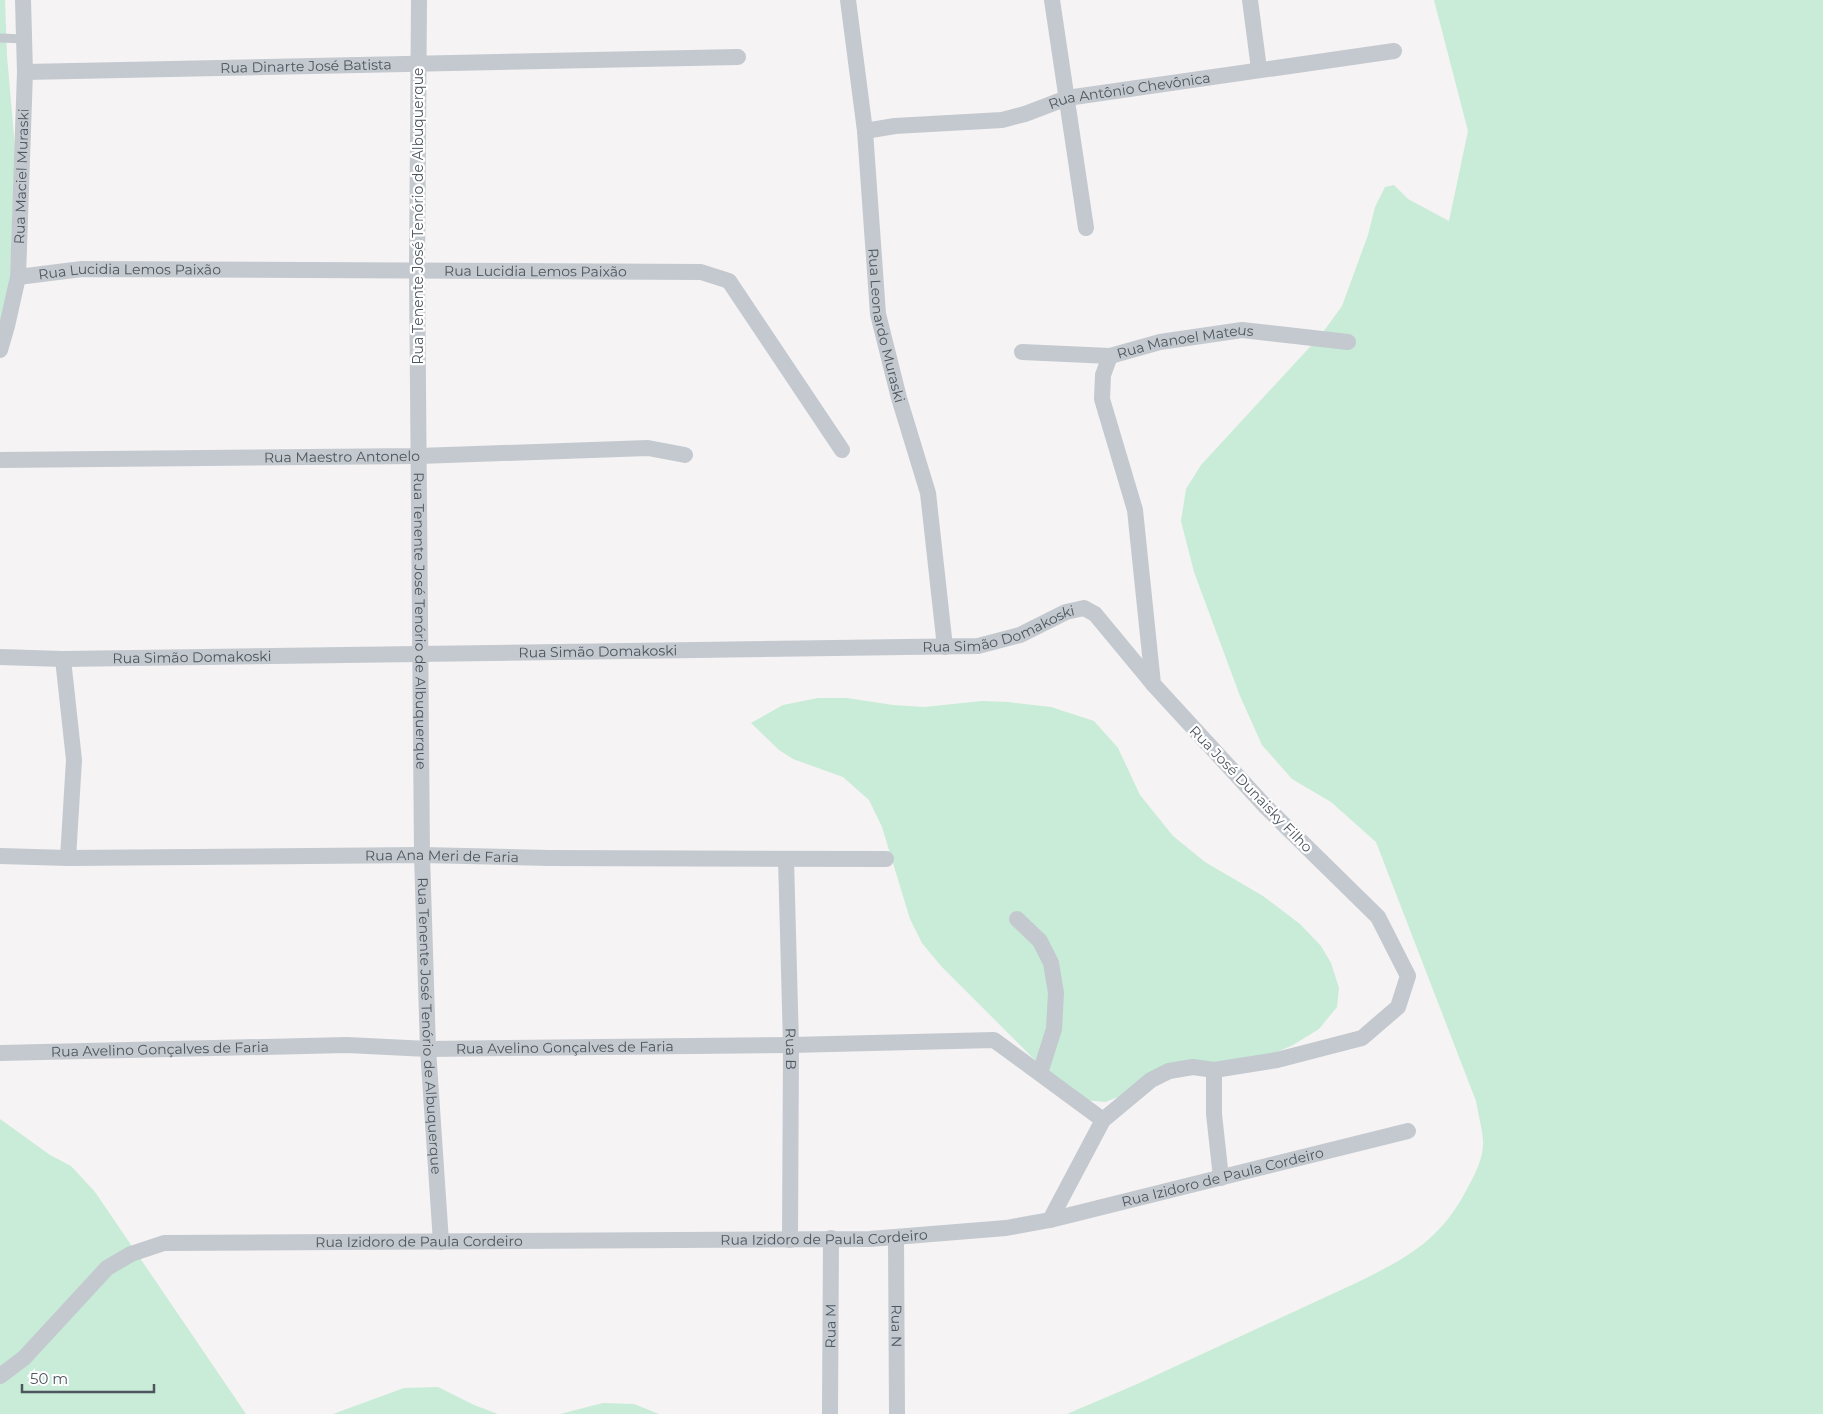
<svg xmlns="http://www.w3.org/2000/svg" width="1823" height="1414" font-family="Montserrat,sans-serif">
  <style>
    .green { fill: #c8ecd7 }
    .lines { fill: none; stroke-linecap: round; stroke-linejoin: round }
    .lane { stroke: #c3c9cf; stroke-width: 9 }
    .street { stroke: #c3c9cf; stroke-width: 16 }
    .labels { text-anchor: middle; stroke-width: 4.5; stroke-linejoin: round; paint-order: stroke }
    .street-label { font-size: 14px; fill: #4d555e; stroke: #fff }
  </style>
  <rect width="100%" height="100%" fill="#f5f3f3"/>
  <!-- green -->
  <g class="green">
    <polygon points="0,0 5,0 7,56 15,147 9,304 0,353"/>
    <path d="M1434 0H1823V1414H1067L1135 1385 1356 1283C1407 1258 1440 1241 1467 1189 1474 1176 1482 1161 1483 1146 1484 1134 1478 1114 1476 1101L1376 842 1331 802 1292 779 1262 745 1240 696 1194 572 1181 521 1186 489 1201 465 1321 335 1342 306 1368 235 1375 207 1385 187 1394 185 1408 199 1449 221 1468 131Z"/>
    <polygon points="818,698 847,698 893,705 924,707 982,701 1008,702 1051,707 1094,721 1118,748 1140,795 1173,836 1205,862 1263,896 1300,924 1321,946 1331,963 1339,988 1337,1007 1319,1029 1293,1045 1249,1064 1163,1080 1105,1102 1084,1100 1042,1067 941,966 922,943 910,919 882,827 869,800 843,777 793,759 779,750 751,723 783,705"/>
    <polygon points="0,1119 50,1155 71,1166 95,1192 246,1414 0,1414"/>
    <polygon points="438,1387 474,1405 498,1414 333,1414 404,1388"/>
    <polygon points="603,1403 634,1404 659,1414 560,1414"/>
  </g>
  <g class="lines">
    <!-- lane -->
    <polyline class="lane" points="0,38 24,39"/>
    <!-- street -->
    <g class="street">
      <path id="s1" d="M419 0 417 271 422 855 428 1049 441 1242"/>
      <path id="s2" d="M848 0 865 131 878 314 899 398 928 493 945 647"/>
      <polyline points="1052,0 1086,228"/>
      <polyline points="1250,0 1259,69"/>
      <path id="s3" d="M25 72 738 57"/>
      <path id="s4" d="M865 131 895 126 1002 120 1025 114 1067 98 1394 51"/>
      <path id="s5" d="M18 277 82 269 701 272 729 281 842 450"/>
      <path id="s6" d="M0 350 7 326 18 277 25 72 23 0"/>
      <path id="s7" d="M1022 352 1110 356 1160 342 1242 330 1348 342"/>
      <path id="s8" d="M0 460 419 456 648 448 685 455"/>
      <path id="s9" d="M0 657 63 659 978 646 1020 635 1066 612 1084 608 1095 614 1153 684"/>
      <polyline points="63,659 74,760 68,858"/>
      <path id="s10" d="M0 856 68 858 422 855 549 858 886 859"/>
      <path id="s11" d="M786 859 791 1045 790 1240"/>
      <polyline points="1017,919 1040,941 1051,963 1056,993 1054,1029 1040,1073"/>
      <path id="s12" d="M0 1053 347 1045 428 1049 791 1045 994 1040 1103 1120"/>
      <polyline points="1214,1070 1214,1114 1221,1178"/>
      <polyline points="1050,1220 1103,1120 1151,1080 1169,1071 1193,1067 1214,1070 1277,1060 1362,1038 1398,1007 1408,976 1378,917 1266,807 1153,684 1135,510 1102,399 1103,375 1110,356"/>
      <path id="s13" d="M896 1238 897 1414"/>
      <path id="s14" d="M0 1376 24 1358 107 1268 131 1254 164 1243 870 1239 1006 1228 1050 1220 1408 1131"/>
      <path id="s15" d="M830 1414 831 1238"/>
    </g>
  </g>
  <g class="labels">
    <!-- street labels -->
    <g class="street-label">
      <text dy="5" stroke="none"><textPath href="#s3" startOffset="281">Rua Dinarte José Batista</textPath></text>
      <text dy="5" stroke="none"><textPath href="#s4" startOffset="269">Rua Antônio Chevônica</textPath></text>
      <text dy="5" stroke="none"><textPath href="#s6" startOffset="176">Rua Maciel Muraski</textPath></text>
      <text transform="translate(418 216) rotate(-90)" y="5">Rua Tenente José Tenório de Albuquerque</text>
      <text dy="5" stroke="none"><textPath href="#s5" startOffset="518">Rua Lucidia Lemos Paixão</textPath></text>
      <text dy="5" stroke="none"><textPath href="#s5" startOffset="112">Rua Lucidia Lemos Paixão</textPath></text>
      <text dy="5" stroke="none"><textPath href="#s2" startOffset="328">Rua Leonardo Muraski</textPath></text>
      <text dy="5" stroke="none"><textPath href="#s7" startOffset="165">Rua Manoel Mateus</textPath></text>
      <text dy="5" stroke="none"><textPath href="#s8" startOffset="342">Rua Maestro Antonelo</textPath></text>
      <text dy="5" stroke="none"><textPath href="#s1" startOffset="621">Rua Tenente José Tenório de Albuquerque</textPath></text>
      <text dy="5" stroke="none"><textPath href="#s9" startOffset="1002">Rua Simão Domakoski</textPath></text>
      <text dy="5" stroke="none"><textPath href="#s9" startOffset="598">Rua Simão Domakoski</textPath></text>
      <text dy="5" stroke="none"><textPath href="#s9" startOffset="192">Rua Simão Domakoski</textPath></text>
      <text transform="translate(1251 789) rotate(46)" y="5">Rua José Dunaisky Filho</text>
      <text dy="5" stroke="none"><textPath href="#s10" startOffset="442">Rua Ana Meri de Faria</textPath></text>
      <text dy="5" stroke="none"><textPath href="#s1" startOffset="1026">Rua Tenente José Tenório de Albuquerque</textPath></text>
      <text dy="5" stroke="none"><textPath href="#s12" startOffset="565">Rua Avelino Gonçalves de Faria</textPath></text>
      <text dy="5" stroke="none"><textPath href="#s12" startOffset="160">Rua Avelino Gonçalves de Faria</textPath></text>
      <text dy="5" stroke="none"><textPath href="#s11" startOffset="190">Rua B</textPath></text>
      <text dy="5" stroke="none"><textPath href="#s14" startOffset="1280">Rua Izidoro de Paula Cordeiro</textPath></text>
      <text dy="5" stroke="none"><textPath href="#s14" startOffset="875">Rua Izidoro de Paula Cordeiro</textPath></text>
      <text dy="5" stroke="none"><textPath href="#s14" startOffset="470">Rua Izidoro de Paula Cordeiro</textPath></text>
      <text dy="5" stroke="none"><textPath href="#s15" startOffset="88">Rua M</textPath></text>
      <text dy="5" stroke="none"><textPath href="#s13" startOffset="88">Rua N</textPath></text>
    </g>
  </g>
  <!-- scale -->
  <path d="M22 1384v8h132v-8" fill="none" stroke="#4d555e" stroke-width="2.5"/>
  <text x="30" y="1384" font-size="15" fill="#4d555e" stroke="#ffffff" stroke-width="4" paint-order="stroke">50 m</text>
</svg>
